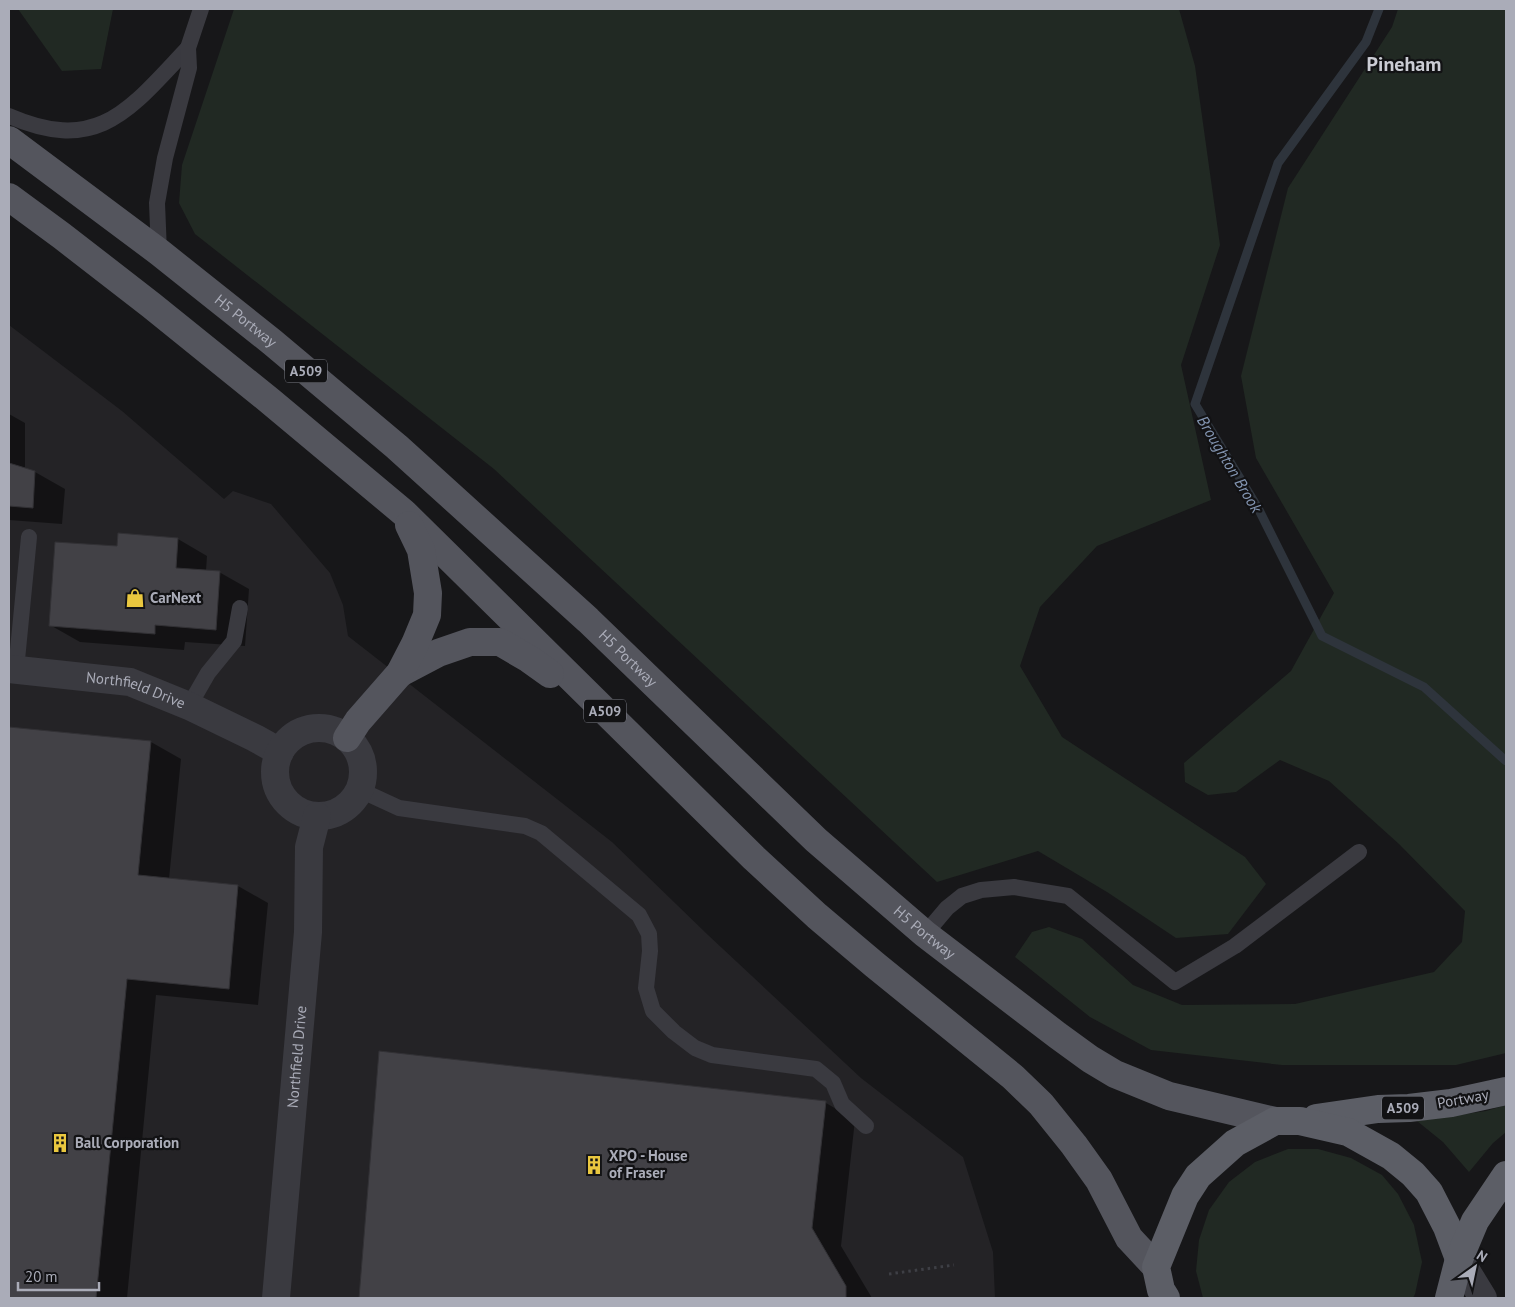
<svg xmlns="http://www.w3.org/2000/svg" width="1515" height="1307" font-family="'PT Sans',sans-serif">
  <style>
    .built { fill: #242326 }
    .green { fill: #212923 }
    .shadow { fill: #0007 }
    .lines { fill: none; stroke-linecap: round; stroke-linejoin: round }
    .stream { stroke: #2e343c; stroke-width: 9 }
    .building { fill: #424146; stroke: #323135 }
    .path { stroke: #3e3f45; stroke-width: 3; stroke-dasharray: 2.5 4; stroke-linecap: butt }
    .service { stroke: #3a3a40; stroke-width: 16 }
    .minor { stroke: #3a3a40; stroke-width: 28 }
    .tertiary { stroke: #3a3a40; stroke-width: 28 }
    .primary { stroke: #54555d; stroke-width: 28 }
    .trunk { stroke: #5c5e66; stroke-width: 28 }
    .labels { text-anchor: middle; stroke-width: 4.5; stroke-linejoin: round; paint-order: stroke }
    .shield { fill: #121214; stroke: #7c7e87; stroke-width: 1 }
    .shield-label { font-size: 14px; font-weight: bold; fill: #aaacb8 }
    .street-label { font-size: 15px; fill: #aaacb8; stroke: #121214 }
    .poi-label { font-size: 15px; font-weight: bold; fill: #aaacb8; stroke: #121214; text-anchor: start }
    .water-label { font-size: 16px; font-style: italic; fill: #8395b1; stroke: #121214 }
    .district-label { font-size: 20px; font-weight: bold; fill: #cbccd4; stroke: #121214 }
  </style>
  <rect width="100%" height="100%" fill="#171719"/>
  <!-- built -->
  <polygon class="built" points="9,325 122,411 224,499 233,491 271,504 330,573 343,605 348,636 612,842 708,935 861,1078 963,1157 993,1252 995,1298 9,1298"/>
  <!-- green -->
  <g class="green">
    <polygon points="18,9 113,9 101,69 62,71"/>
    <polygon points="234,9 1179,9 1195,66 1220,245 1181,365 1211,500 1097,546 1040,607 1020,666 1062,737 1245,857 1266,884 1228,934 1176,938 1107,892 1038,851 937,882 494,469 195,234 179,203 182,165"/>
    <polygon points="1398,9 1506,9 1506,1053 1456,1065 1282,1065 1151,1050 1090,1017 1015,957 1032,932 1049,927 1082,939 1133,985 1182,1005 1295,1004 1434,972 1462,942 1465,911 1399,844 1329,781 1280,760 1236,792 1208,795 1185,782 1184,763 1291,671 1334,593 1256,458 1241,376 1288,188 1392,27"/>
    <polygon points="1506,1105 1506,1132 1493,1143 1469,1172 1443,1142 1417,1121 1486,1111"/>
    <polygon points="1288,1149 1318,1149 1351,1158 1382,1175 1398,1194 1414,1225 1422,1262 1415,1294 1413,1298 1203,1298 1196,1271 1199,1240 1209,1210 1229,1182 1255,1162"/>
  </g>
  <!-- shadow -->
  <g class="shadow">
    <polygon points="9,414 25,423 25,469 35,472 65,489 62,524 9,520"/>
    <polygon points="178,539 207,556 206,571 219,572 249,589 245,646 185,642 184,650 80,642 50,625 119,547"/>
    <polygon points="9,728 151,742 181,759 169,879 238,886 268,903 258,1005 156,995 127,1298 9,1298"/>
    <polygon points="380,1052 826,1103 855,1120 841,1246 872,1298 360,1298"/>
  </g>
  <g class="lines">
    <!-- stream -->
    <polyline class="stream" points="1379,9 1366,42 1278,163 1195,404 1258,508 1322,636 1424,687 1506,761"/>
  </g>
  <!-- building -->
  <g class="building">
    <polygon points="9,463 35,471 33,508 9,506"/>
    <polygon points="118,533 178,538 176,568 220,571 216,630 155,625 155,634 49,626 55,542 117,546"/>
    <polygon points="9,727 151,741 138,875 238,885 229,989 127,979 96,1298 9,1298"/>
    <polygon points="379,1051 826,1101 812,1228 846,1286 846,1298 359,1298"/>
  </g>
  <g class="lines">
    <!-- path -->
    <polyline class="path" points="889,1274 954,1265"/>
    <!-- service -->
    <g class="service">
      <path d="M9 116C99 155 130 109 188 48"/>
      <polyline points="159,252 157,203 165,158 189,68 188,48 201,9"/>
      <polyline points="16,670 29,537"/>
      <polyline points="189,706 208,673 234,641 240,608"/>
      <polyline points="360,790 399,808 525,826 541,833 639,915 649,934 650,951 646,988 653,1011 674,1032 695,1048 712,1055 816,1069 833,1083 842,1104 866,1126"/>
      <polyline points="925,934 947,908 962,896 981,890 1014,887 1068,896 1175,982 1235,946 1359,852"/>
    </g>
    <!-- minor -->
    <g class="minor">
      <path id="s1" d="M9 669 130 682 189 706 255 738 280 752"/>
      <circle cx="319" cy="772" r="44"/>
      <path id="s2" d="M276 1298 308 932 309 847 317 816"/>
    </g>
    <!-- tertiary -->
    <polyline class="tertiary" points="1459,1259 1483,1298"/>
    <!-- primary -->
    <g class="primary">
      <path id="s3" d="M9 140 159 252 272 342 397 447 588 620 816 840 925 934 1057 1035 1090 1059 1115 1074 1169 1096 1275 1121"/>
      <polyline points="9,197 62,236 151,305 270,401 404,513 754,858 817,916 875,965 1013,1077 1041,1104 1074,1145 1099,1180 1129,1238 1156,1267"/>
      <polyline points="400,673 438,653 470,642 500,642 529,659 550,674"/>
      <polyline points="347,738 358,721 400,673 415,644 427,615 428,593 421,550 409,525"/>
    </g>
    <!-- trunk -->
    <g class="trunk">
      <polyline points="1316,1118 1378,1109 1409,1108 1451,1103 1506,1091"/>
      <polyline points="1166,1298 1161,1290 1156,1267 1185,1196 1198,1176 1235,1143 1275,1121 1300,1121 1348,1132 1391,1156 1413,1174 1429,1192 1447,1227 1459,1259"/>
      <polyline points="1449,1298 1459,1259 1475,1221 1506,1175"/>
    </g>
  </g>
  <!-- icons -->
  <defs>
    <g id="shop-bare" transform="scale(1.5)"><path d="M-5-2.5h2.3a2.7 3.5 0 0 1 5.4 0H5L5.5 6h-11ZM-1.5-2.5h3a1.5 2.3 0 0 0-3 0Z" fill="#e9c73f" stroke="#121214" stroke-width="2.5" paint-order="stroke"/></g>
    <g id="building-bare" transform="scale(1.5)"><path d="M-4-6H4V6H1V3H-1V6H-4ZM-2.5-4.3h1.7v1.8h-1.7ZM.8-4.3h1.7v1.8H.8ZM-2.5-1h1.7V.8h-1.7ZM.8-1h1.7V.8H.8Z" fill="#e9c73f" stroke="#121214" stroke-width="2.5" paint-order="stroke"/></g>
  </defs>
  <g fill-rule="evenodd">
    <use href="#shop-bare" x="135" y="598"/>
    <use href="#building-bare" x="60" y="1143"/>
    <use href="#building-bare" x="594" y="1165"/>
  </g>
  <g class="labels">
    <!-- shield labels -->
    <g class="shield">
      <rect x="285" y="359.5" width="42" height="23" rx="4"/>
      <rect x="584" y="699.5" width="42" height="23" rx="4"/>
      <rect x="1382" y="1096.5" width="42" height="23" rx="4"/>
    </g>
    <g class="shield-label">
      <text x="306" y="376">A509</text>
      <text x="605" y="716">A509</text>
      <text x="1403" y="1113">A509</text>
    </g>
    <!-- street labels -->
    <g class="street-label">
      <text dy="5" stroke="none"><textPath href="#s3" startOffset="298">H5 Portway</textPath></text>
      <text dy="5" stroke="none"><textPath href="#s3" startOffset="808">H5 Portway</textPath></text>
      <text dy="5" stroke="none"><textPath href="#s1" startOffset="129">Northfield Drive</textPath></text>
      <text dy="5" stroke="none"><textPath href="#s3" startOffset="1212">H5 Portway</textPath></text>
      <text dy="5" stroke="none"><textPath href="#s2" startOffset="242">Northfield Drive</textPath></text>
      <text transform="translate(1463 1099) rotate(-10)" y="5">Portway</text>
    </g>
    <!-- poi labels -->
    <g class="poi-label">
      <text x="150" y="603">CarNext</text>
      <text x="75" y="1148">Ball Corporation</text>
      <text x="609" y="1161">XPO - House<tspan x="609" dy="17">of Fraser</tspan></text>
    </g>
    <!-- water labels -->
    <g class="water-label">
      <text transform="translate(1230 464) rotate(59)" y="6">Broughton Brook</text>
    </g>
    <!-- district labels -->
    <g class="district-label">
      <text x="1404" y="71">Pineham</text>
    </g>
  </g>
  <!-- border -->
  <rect width="1515" height="1307" fill="none" stroke="#aaacb8" stroke-width="20"/>
  <!-- north arrow -->
  <g transform="translate(1475 1267) rotate(33)" stroke="#121214" stroke-width="4" paint-order="stroke">
  <path d="M0-4L9 19L0 12L-9 19Z" fill="#aaacb8"/>
  <text y="-8" font-size="14" font-weight="bold" text-anchor="middle" fill="#aaacb8">N</text>
  </g>
  <!-- scale -->
  <path d="M18 1282v8h81v-8" fill="none" stroke="#aaacb8" stroke-width="2.5"/>
  <text x="25" y="1282" font-size="15" fill="#aaacb8" stroke="#121214" stroke-width="4" paint-order="stroke">20 m</text>
</svg>
